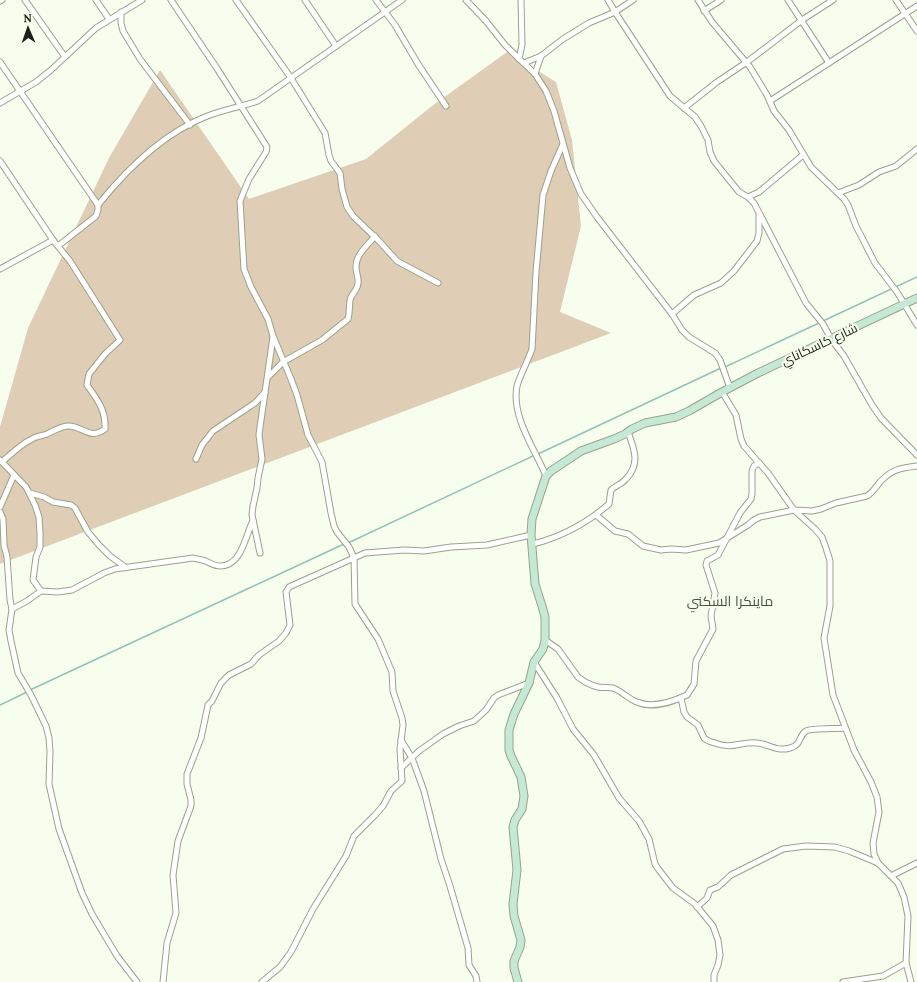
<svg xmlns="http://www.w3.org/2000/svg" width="917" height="982" font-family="Lora,Cairo,serif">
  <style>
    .green { fill: #dfcdb6 }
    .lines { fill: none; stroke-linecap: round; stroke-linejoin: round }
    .stream { stroke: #91c2b7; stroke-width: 1.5 }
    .street-casing { stroke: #98a38a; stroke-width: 7 }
    .secondary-casing { stroke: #98a38a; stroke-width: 9 }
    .street { stroke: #fff; stroke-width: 5 }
    .secondary { stroke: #c5e9d4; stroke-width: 7 }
    .labels { text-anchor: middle; stroke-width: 4; stroke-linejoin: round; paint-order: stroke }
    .street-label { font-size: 13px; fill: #1c2016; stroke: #f7feee }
    .neighbourhood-label { font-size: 14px; fill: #48523c; stroke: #f7feee }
  </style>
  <rect width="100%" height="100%" fill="#f7feee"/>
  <!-- green -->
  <polygon class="green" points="507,52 556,82 572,140 581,226 560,312 611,333 0,564 0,427 28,328 109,158 160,70 249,199 366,159 432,106"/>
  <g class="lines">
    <!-- stream -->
    <g class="stream">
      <polyline points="823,321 917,277"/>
      <polyline points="725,367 819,323"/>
      <polyline points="538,454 721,368"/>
      <polyline points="348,543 535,455"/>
      <polyline points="30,690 344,544"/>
      <polyline points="0,705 27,692"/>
    </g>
    <!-- street casing -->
    <g class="street-casing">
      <g id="street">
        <polyline points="25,0 65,57"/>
        <polyline points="96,0 109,19"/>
        <polyline points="171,0 218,70 267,147 266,152 249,179 240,201 244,269 251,287 268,319 273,336 291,379 297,395 308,435 322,462 331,513 334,526 337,532 349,547 354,558 355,604 378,639 392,672 393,691 402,718 403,725 400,749 402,781 391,791 383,806 375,815 354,836 346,856 313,909 291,952 280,967 262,982"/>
        <polyline points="236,0 291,78 325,133 329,155 331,161 340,173 342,189 347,207 353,216 379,241 397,261 438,283"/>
        <polyline points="305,0 336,46"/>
        <polyline points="376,0 395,25 418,64 446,106"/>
        <polyline points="466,0 486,21 505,45 535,74 546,91 554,111 570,168 581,194 597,217 672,314 682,330 689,337 715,353 720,360 730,388"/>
        <polyline points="608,0 615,12 633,0"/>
        <polyline points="698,0 712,22 750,67 767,95 774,111 789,130 811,167 844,199 848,205 856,226 875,263 897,292 917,325"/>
        <polyline points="788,0 829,63"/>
        <polyline points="896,0 917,31"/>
        <polyline points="0,1 2,0"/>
        <polyline points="704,11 721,0"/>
        <polyline points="121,12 121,23 123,31 140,59 190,125"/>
        <polyline points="519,59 522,45 521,0"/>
        <polyline points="0,62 98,205 98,210 96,216 58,246"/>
        <polyline points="524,63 541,56 563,39 589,23 615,12 670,96 695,117 701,126 708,140 710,152 714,161 739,192 748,197 754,203 806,303 823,324 831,339 844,356 872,405 881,418 917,455"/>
        <polyline points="535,74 541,56"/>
        <polyline points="770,101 917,6"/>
        <polyline points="0,103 36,82 51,70 96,28 142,0"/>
        <polyline points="684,108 717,82 747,62 802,20 833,0"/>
        <path d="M0 161 53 240 70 261 120 340 105 354 89 374 87 385C97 399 106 410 105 429 89 441 83 425 67 426 60 427 53 431 47 434 42 436 36 436 32 439 21 444 11 454 2 462"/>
        <polyline points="838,193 859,185 879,172 896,166 917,149"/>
        <polyline points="748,197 759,192 803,155"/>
        <path d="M98 205C127 169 162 134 205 117 222 110 240 107 258 101L402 0"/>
        <polyline points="0,269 53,240"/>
        <polyline points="672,314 694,295 721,283 734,271 757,241 759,233 759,214"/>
        <path d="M268 377 283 362 322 340 348 319C350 312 349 307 350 300 351 294 358 290 358 283 359 278 356 273 356 268 355 255 368 245 375 236"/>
        <polyline points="722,392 736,415 741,439 744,446 768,473 794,510 815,529 822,537 826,548 830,561 830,606 824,638 833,695 854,750 871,782 877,797 879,812 873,843 874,854 878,863 898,883 904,897 908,916 906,963 911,982"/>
        <polyline points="196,459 202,445 213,431 255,403 265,392"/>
        <path d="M0 460 26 487 35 505 39 517 40 533V547L36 557 33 580 41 591 58 592 72 590 104 573 115 569 193 558C196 559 199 559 202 560 208 561 213 566 220 566 242 566 245 536 253 521"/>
        <path d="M546 476C535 449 511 417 517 386 520 375 528 361 532 349L536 272 543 195 551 171 563 144"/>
        <polyline points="30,493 44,497 53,502 71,505 75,508 88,532 99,545 110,556 125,567"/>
        <polyline points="0,507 14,475"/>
        <polyline points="0,512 3,519 4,545 7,557 10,600 12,609 9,630 11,641 18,673 31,695 46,726 49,738 50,752 49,784 59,829 82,893 92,914 117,956 137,982"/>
        <path d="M596 515 615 531 628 534 643 546 661 550 671 549 686 550 719 543 748 525 754 520 760 517 794 510 812 511 821 509 836 503 867 496C873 492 876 487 880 482 892 469 901 468 917 466"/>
        <path d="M533 544C561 537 587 523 609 504L611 490C615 486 622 484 626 479 641 463 634 449 628 432"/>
        <polyline points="260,553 252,515 253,506 257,488 258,478 262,459 259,435 260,427 273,337"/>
        <polyline points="12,609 27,601 41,591"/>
        <path d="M545 640 558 649 578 677C584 682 590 685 598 687 603 688 608 687 613 688 622 691 628 699 637 702 653 709 672 702 687 695L694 684 696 661 713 629 711 616 715 593 706 565 707 561 718 555 740 513 751 499 752 494V471L754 466 759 463"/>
        <polyline points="534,662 557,698 573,729 594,755 619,798 639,821 649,839 655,864 659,870 673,888 695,904 713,926 718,940 720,955 718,965 714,975 714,982"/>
        <path d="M681 698 684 712 687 717 698 725 704 738C707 741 711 742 715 743 732 750 741 741 757 743 770 744 775 752 790 748 802 745 798 736 806 731 811 728 837 729 845 728"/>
        <polyline points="401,740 412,758 424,791 441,859 450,886 468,948 469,965 476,976 477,982"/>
        <polyline points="401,768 419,751 443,734 459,726 474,721 486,710 494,698 498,695 529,683"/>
        <polyline points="891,876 917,863"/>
        <polyline points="697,907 707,898 710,890 718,887 731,875 783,849 806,846 835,847 849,851 878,863"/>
        <polyline points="163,982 167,943 176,913 173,875 178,841 191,806 191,800 187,784 187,774 201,738 208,705 212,701 221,683 229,675 251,664 259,655 279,641 286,633 290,625 286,592 289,587 365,553 404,550 424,551 451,547 487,545 531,535"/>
        <polyline points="843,982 883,976 906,963"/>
      </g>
    </g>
    <!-- secondary casing -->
    <g class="secondary-casing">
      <polyline id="secondary" points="518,982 514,968 514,961 520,947 521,940 514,916 513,904 517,870 513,827 515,820 522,809 524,796 521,777 511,756 509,750 509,730 514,714 529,683 534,662 543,649 545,640 545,617 542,606 535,584 531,535 532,519 546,476 551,471 581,451 614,439 625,434 632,429 645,423 676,417 689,411 722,392 758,373 917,298"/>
    </g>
    <!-- street -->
    <use href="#street" class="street"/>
    <!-- secondary -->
    <use href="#secondary" class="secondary"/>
  </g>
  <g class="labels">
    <!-- street labels -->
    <g class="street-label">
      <text transform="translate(819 344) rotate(-25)" y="5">شارع كاسكاناي</text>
    </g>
    <!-- neighbourhood labels -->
    <g class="neighbourhood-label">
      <text x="730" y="606">ماينكرا السكني</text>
    </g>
  </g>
  <!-- north arrow -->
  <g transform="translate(28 28) rotate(358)" stroke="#f7feee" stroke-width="3" paint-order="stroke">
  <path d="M0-3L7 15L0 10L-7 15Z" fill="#1c2016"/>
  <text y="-6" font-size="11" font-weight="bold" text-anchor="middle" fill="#1c2016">N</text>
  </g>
</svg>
